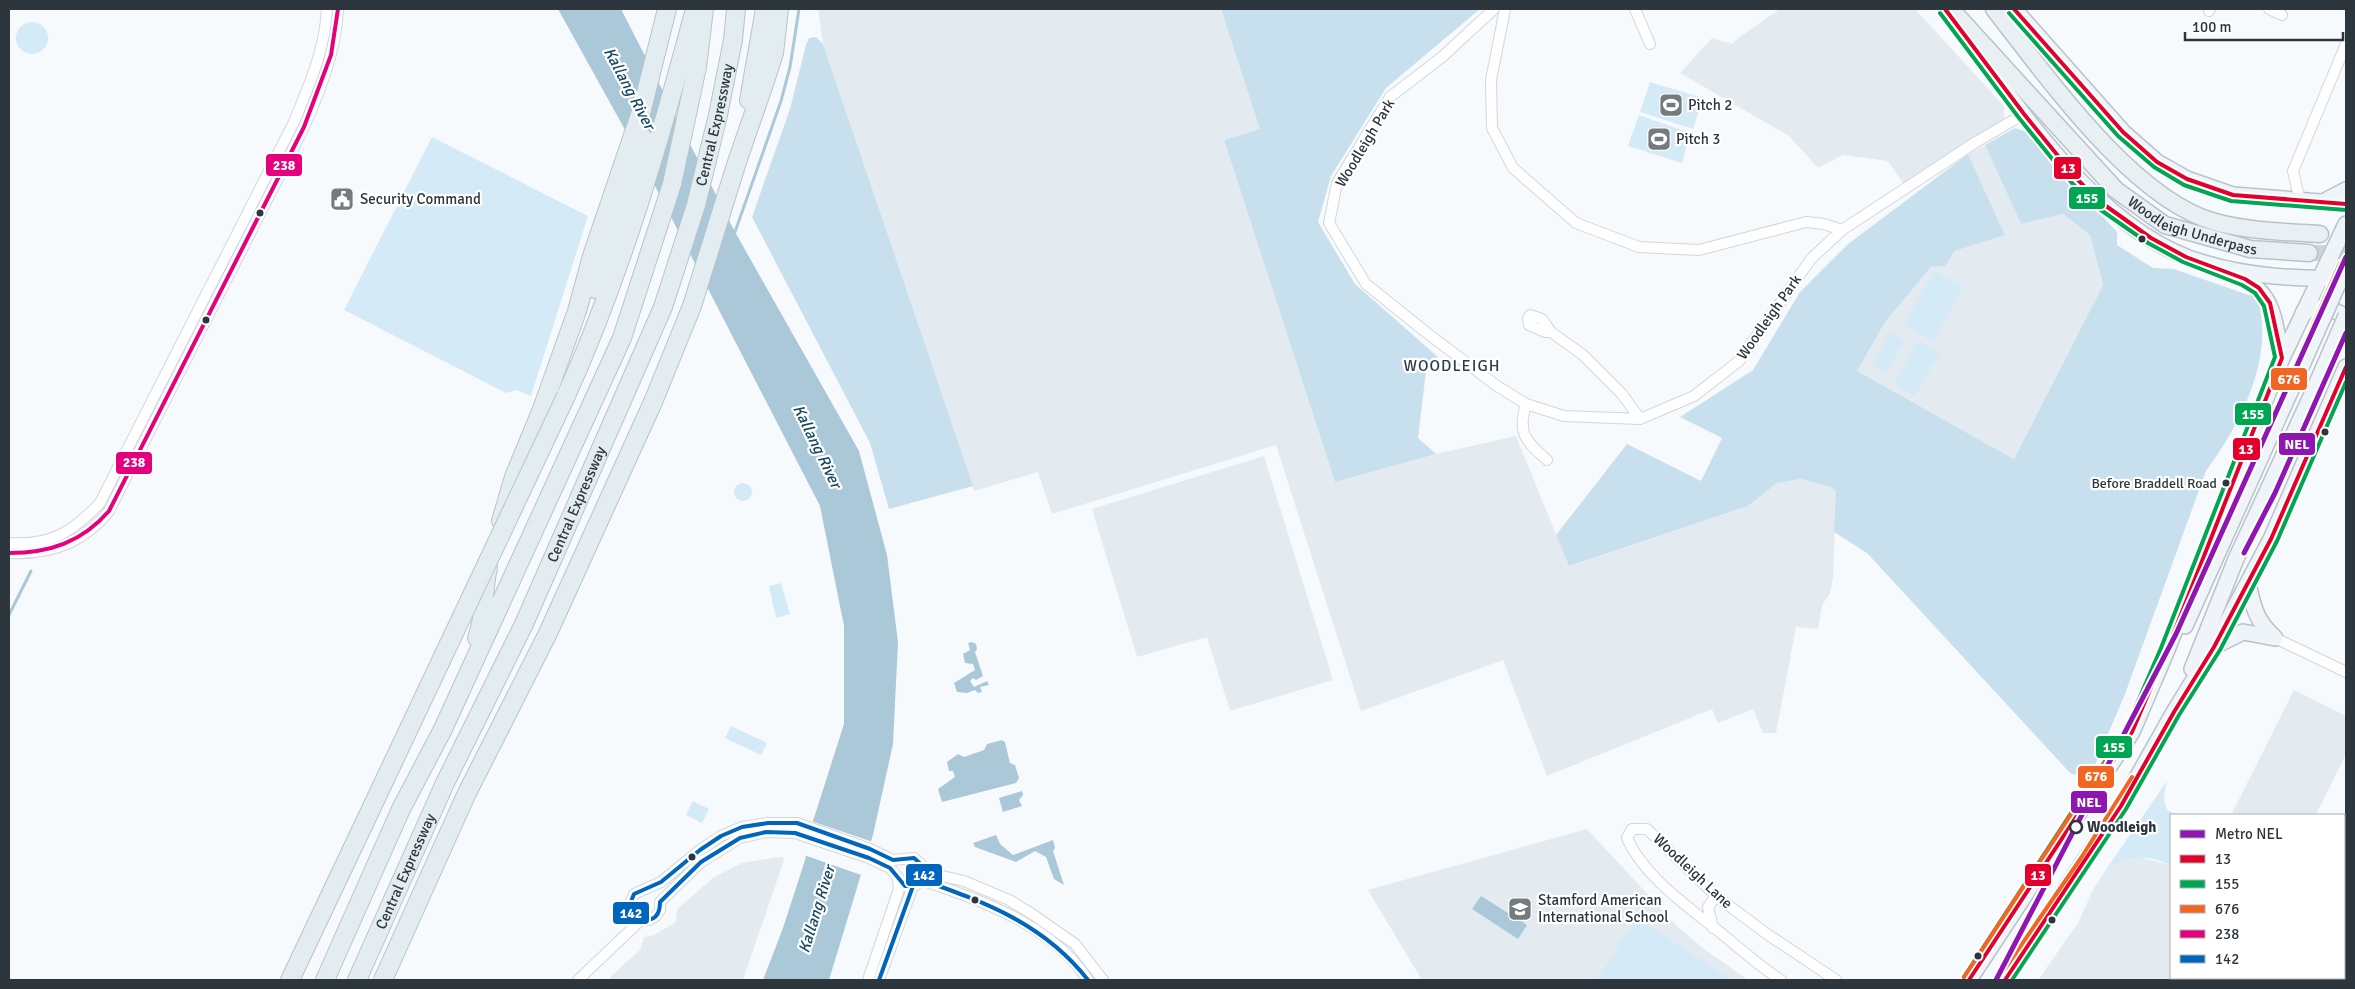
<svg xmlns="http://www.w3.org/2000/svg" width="2355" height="989" font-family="Signika,sans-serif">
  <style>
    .built { fill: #e3ebf0 }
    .green { fill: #d4eaf7 }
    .forest { fill: #c8e0ed }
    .water { fill: #abc8d9 }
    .pier { fill: #f7fafc }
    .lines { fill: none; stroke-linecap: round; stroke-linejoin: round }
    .stream { stroke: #abc8d9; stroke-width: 3 }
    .trunk-tunnel { stroke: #cfd3d6; stroke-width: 16; stroke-dasharray: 16 8; stroke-linecap: butt }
    .minor-casing { stroke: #d2d7db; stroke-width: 12 }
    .primary-casing { stroke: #b8c3c9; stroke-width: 18 }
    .trunk-casing { stroke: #b8c3c9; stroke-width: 19 }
    .motorway-casing { stroke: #b8c3c9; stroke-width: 20 }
    .minor { stroke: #fefeff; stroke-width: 10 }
    .primary { stroke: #eef4f7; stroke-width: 15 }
    .trunk { stroke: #e8f0f4; stroke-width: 16 }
    .motorway { stroke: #e3ecf1; stroke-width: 18 }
    .primary-bridge-casing { stroke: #b8c3c9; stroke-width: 18; stroke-linecap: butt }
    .motorway-bridge-casing { stroke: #b8c3c9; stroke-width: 20; stroke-linecap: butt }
    .primary-bridge { stroke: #eef4f7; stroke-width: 15 }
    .motorway-bridge { stroke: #e3ecf1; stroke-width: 18 }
    .bus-1-casing { stroke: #fff; stroke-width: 8 }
    .bus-2-casing { stroke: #fff; stroke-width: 8 }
    .bus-3-casing { stroke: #fff; stroke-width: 8 }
    .bus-4-casing { stroke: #fff; stroke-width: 8 }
    .bus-5-casing { stroke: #fff; stroke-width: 8 }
    .bus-1 { stroke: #e4002b; stroke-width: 4 }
    .bus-2 { stroke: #00a651; stroke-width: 4 }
    .bus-3 { stroke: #f26522; stroke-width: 4 }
    .bus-4 { stroke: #e5007d; stroke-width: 4 }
    .bus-5 { stroke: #0065bd; stroke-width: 4 }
    .metro-1-casing { stroke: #fff; stroke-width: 9 }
    .metro-1 { stroke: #9016b2; stroke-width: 5 }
    .bus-dot { fill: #2d363c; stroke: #fff; stroke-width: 2 }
    .stop-dot { fill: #fff; stroke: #2d363c; stroke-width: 2.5 }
    .labels { text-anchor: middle; stroke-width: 4.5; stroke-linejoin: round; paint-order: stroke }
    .bus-label { font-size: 14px; fill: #2d363c; stroke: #fff; text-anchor: end }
    .poi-label { font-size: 15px; fill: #2d363c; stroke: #fff; text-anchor: start }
    .street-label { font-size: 15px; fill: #2d363c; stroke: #fff }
    .stop-label { font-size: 15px; font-weight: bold; fill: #2d363c; stroke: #fff; text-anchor: start }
    .water-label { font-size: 16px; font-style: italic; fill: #154961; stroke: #fff }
    .neighbourhood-label { font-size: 16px; letter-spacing: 1px; fill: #2b3e48; stroke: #fff }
    .line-badge { stroke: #fff; stroke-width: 2 }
    .badge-label { font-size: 14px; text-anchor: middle; font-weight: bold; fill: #fff }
  </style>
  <rect width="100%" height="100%" fill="#f7fafc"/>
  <!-- built -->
  <g class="built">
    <polygon points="818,9 1221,9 1261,129 1224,140 1335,482 1436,454 1516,436 1569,566 1748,506 1777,483 1801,479 1831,487 1836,491 1836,496 1833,578 1830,594 1822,605 1818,629 1796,627 1776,733 1763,733 1753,709 1718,723 1712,709 1547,776 1503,660 1361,711 1276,445 1052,514 1038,472 974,491 823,44"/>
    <polygon points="1780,9 1915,9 2004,106 2004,123 1903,183 1888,161 1843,155 1818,168 1789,136 1680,73 1712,38 1733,44 1737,39"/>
    <polygon points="1985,145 2021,224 2063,214 2090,235 2103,285 2014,459 1857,371 1885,322 1931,267 1945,266 1955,251 2005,235 1968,154"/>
    <polygon points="1264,456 1333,680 1230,711 1207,637 1137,657 1092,509"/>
    <polygon points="2294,690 2346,716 2346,754 2316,815 2231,815"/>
    <polygon points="1587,829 1679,928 1704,949 1748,980 1422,980 1368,890"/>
    <polygon points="778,857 783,857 784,860 743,980 614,980 609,978 640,950 644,937 654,935 676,922 677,909 713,878 742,863"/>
    <polygon points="2139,857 2171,865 2171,978 2344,978 2344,949 2346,950 2346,980 2038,980 2078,923 2093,890 2105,871 2120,860"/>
  </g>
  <!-- green -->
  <g class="green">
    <circle cx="32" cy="38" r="16"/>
    <polygon points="1650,82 1703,98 1693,129 1640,112"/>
    <polygon points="1639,115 1690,133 1682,163 1628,146"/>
    <polygon points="432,137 588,216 531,396 516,390 506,393 344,310"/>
    <polygon points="1934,271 1963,287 1933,341 1904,325"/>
    <polygon points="1890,332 1905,341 1886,372 1872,364"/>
    <polygon points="1918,341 1940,353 1915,396 1894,384"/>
    <circle cx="743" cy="492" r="9"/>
    <polygon points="781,583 790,614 776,618 769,586"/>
    <polygon points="731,726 767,743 761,755 725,738"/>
    <path d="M2167 781C2164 792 2163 799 2167 810L2178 815H2171V865C2145 854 2128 854 2105 871Z"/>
    <polygon points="693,801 709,809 702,823 686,815"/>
    <polygon points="1637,918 1729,978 1727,980 1596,980"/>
  </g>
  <!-- forest -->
  <g class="forest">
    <polygon points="1221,9 1480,9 1386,88 1331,176 1318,222 1355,284 1438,357 1427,363 1418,438 1436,454 1335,482 1224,140 1260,129"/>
    <polygon points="816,37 823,44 973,486 889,509 870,443 752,217 790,109 806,45 809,38"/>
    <path d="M2015 128 2024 131 2117 232V245L2153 268 2174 269 2257 298C2276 357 2240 424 2206 471L2125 694 2091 774 2084 778 2070 773 1867 553 1834 532 1836 491 1831 487 1801 479 1777 483 1748 506 1569 566 1556 535 1627 444 1701 481 1722 438 1680 417 1753 370 1800 292 1848 244 1968 154 2005 235 1955 251 1945 266 1931 267 1885 322 1857 371 2014 459 2103 285 2090 235 2063 214 2021 224 1985 145Z"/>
  </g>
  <!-- water -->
  <g class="water">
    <polygon points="558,9 621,9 735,232 859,451 887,555 898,642 893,744 873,835 829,980 763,980 783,928 805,860 813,821 844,724 844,626 820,506 639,155"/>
    <polygon points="972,642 976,644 977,649 975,652 983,676 976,680 973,678 970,681 974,687 987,681 989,685 980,687 982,692 978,693 975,690 967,693 957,692 954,683 975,670 973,664 965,663 963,654 970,650 968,643"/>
    <polygon points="1002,740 1005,742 1010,763 1015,765 1019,778 1016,783 942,802 938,789 955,777 953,771 949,771 947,762 958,754 964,757 984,750 987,744"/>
    <polygon points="1022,791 1023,795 1019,800 1022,806 1003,812 999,798"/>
    <polygon points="996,835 1000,844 1013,855 1053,840 1055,848 1053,851 1064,885 1054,879 1046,857 1035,851 1016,862 975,847 973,843"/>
    <polygon points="1481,896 1527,925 1518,939 1472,909"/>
  </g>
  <!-- pier -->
  <polygon class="pier" points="811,821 873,842 864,876 804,855"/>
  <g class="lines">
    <!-- stream -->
    <g class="stream">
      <polyline points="735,232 781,101 790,67 799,9"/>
      <polyline points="9,615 31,571"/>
    </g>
    <!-- trunk-tunnel -->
    <polyline class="trunk-tunnel" points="2309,253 2346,253"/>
    <!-- minor casing -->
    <g class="minor-casing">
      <g id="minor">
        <polyline points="1494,9 1442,57 1390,97 1337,183 1329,223 1366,284 1427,333 1497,386 1526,404 1564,416 1640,419 1694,396 1739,361 1811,259 1842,230 1976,142 2024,114"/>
        <polyline points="1505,9 1491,80 1492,128 1513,168 1576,223 1639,247 1699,250 1806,222 1824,224 1842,230"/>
        <polyline points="1635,9 1650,44"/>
        <polyline points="2269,9 2282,15"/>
        <polyline points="2209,11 2210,9"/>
        <polyline points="2300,201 2293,171 2346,44"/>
        <polyline points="1551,332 1545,332 1529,325 1528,319 1530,315 1542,319 1551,332 1583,355 1622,394 1640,419"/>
        <path d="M1526 404C1517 434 1526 441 1547 460"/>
        <path d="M9 543C51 546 72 532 100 503L294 122C309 85 325 50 327 9"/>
        <path d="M9 553C49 555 84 543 109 511L304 127C321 88 336 51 338 9"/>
        <polyline points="2275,638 2346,672"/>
        <polygon points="768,823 797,823 870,849 893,860 914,858 924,867 924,876 916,885 905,886 890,868 869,858 795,833 766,832 740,838 701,862 660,902 660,910 656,916 649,920 641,920 631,913 630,904 634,894 661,882 700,850 721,836 742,827"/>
        <polyline points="925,872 964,881 1009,900 1032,914 1075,944 1103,980"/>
        <path d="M922 880C982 901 1052 925 1088 980"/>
        <polyline points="1713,928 1708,907 1716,896"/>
        <polyline points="578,980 641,920"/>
        <polyline points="868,980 899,889 898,880"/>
        <polyline points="879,980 913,886"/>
        <path d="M1781 980C1762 968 1745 953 1727 938 1693 910 1645 879 1627 838L1632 829H1647L1716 896 1767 934 1836 980"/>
      </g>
    </g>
    <!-- primary casing -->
    <g class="primary-casing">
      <g id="primary">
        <polyline points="2014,9 2123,132 2157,162 2187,179 2233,195 2346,204"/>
        <path d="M1955 23C2018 106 2098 233 2204 263 2250 277 2298 279 2346 278"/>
        <polyline points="2323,202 2346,190"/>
        <path d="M2234 275C2276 291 2273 320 2282 358"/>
        <path d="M2303 313C2319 305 2332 306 2346 318"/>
        <path d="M2248 584C2254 608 2255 619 2274 637"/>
        <polyline points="2185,626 2294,383"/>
        <polyline points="2215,646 2243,632 2275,638"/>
        <polyline points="2192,669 2236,559 2313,392"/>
        <polyline points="1969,980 2132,732 2167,650 2282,358 2346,224"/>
        <polyline points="2005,980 2121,806 2174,712 2214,647 2271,539 2346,367"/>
      </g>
    </g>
    <!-- trunk casing -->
    <g class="trunk-casing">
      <g id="trunk">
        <path id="s1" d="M1951 9 2116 190 2165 225 2250 249 2309 253"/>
        <path d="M1994 9C2046 75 2132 199 2215 222 2248 231 2285 232 2320 234"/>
      </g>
    </g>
    <!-- motorway casing -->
    <g class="motorway-casing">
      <g id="motorway">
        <polyline points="749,100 765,9"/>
        <polyline points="595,289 643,138"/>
        <path d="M566 396C622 272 660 140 695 9"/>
        <polyline points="501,521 514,477 542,409 577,311 592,256 642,109 667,9"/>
        <path d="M477 638C486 616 482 591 488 568"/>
        <polyline points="290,980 362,828"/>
        <polyline points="325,980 401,809 443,729 622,338 672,184 697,67 704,9"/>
        <path id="s2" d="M357 980 445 783 524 624 663 307 696 205 718 115 733 40 736 9"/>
        <polyline points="383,980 466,795 548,633 653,402 692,306 737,162 766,78 774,53 779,9"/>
      </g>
    </g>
    <!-- minor -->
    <use href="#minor" class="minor"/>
    <!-- primary -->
    <use href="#primary" class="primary"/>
    <!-- trunk -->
    <use href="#trunk" class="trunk"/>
    <!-- motorway -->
    <use href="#motorway" class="motorway"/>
    <!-- primary-bridge casing -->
    <g class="primary-bridge-casing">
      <g id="primary-bridge">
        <polyline points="2294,383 2346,266"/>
        <polyline points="2313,392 2346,316"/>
      </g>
    </g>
    <!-- motorway-bridge casing -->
    <g class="motorway-bridge-casing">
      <polyline id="motorway-bridge" points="362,828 566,396"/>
    </g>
    <!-- primary-bridge -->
    <use href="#primary-bridge" class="primary-bridge"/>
    <!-- motorway-bridge -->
    <use href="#motorway-bridge" class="motorway-bridge"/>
    <!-- bus-1 casing -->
    <g class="bus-1-casing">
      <g id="bus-1">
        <polyline points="1945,9 2024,114 2076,178 2099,201 2151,238 2186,257 2245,279 2259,288 2270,303 2282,358 2167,650 2132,732 1969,980"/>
        <polyline points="2014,9 2123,132 2157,162 2187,179 2233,195 2346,204"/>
        <polyline points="2005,980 2121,806 2174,712 2214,647 2271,539 2346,367"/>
      </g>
    </g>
    <!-- bus-2 casing -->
    <g class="bus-2-casing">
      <g id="bus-2">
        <polyline points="1940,13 2019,118 2071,182 2095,206 2148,243 2183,262 2242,285 2255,293 2264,306 2275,357 2161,648 2126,729 1964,977"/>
        <polyline points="2009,13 2118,136 2154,167 2184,185 2231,201 2346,210"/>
        <polyline points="2012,980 2126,809 2179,715 2220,650 2277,541 2346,382"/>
      </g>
    </g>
    <!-- bus-3 casing -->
    <g class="bus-3-casing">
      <g id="bus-3">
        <polyline points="2000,976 2081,858 2132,777"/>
        <polyline points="1964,977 2127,729 2189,605 2340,263"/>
      </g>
    </g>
    <!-- bus-4 casing -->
    <g class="bus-4-casing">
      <path id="bus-4" d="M9 553C50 553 82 542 109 511L304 127 331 55 338 9"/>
    </g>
    <!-- bus-5 casing -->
    <g class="bus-5-casing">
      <g id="bus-5">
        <path d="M768 823H797L870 849 893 860 914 858 924 867V876L916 885 905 886 890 868 869 858 795 833 766 832 740 838 701 862 660 902C660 923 645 923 631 913L630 904 634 894 661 882 700 850 721 836 742 827Z"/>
        <path d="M922 880C987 903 1044 924 1088 980"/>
        <polyline points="879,980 913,886"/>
      </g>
    </g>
    <!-- bus-1 -->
    <use href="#bus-1" class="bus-1"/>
    <!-- bus-2 -->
    <use href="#bus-2" class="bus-2"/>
    <!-- bus-3 -->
    <use href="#bus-3" class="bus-3"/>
    <!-- bus-4 -->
    <use href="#bus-4" class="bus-4"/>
    <!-- bus-5 -->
    <use href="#bus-5" class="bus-5"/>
    <!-- metro-1 casing -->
    <g class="metro-1-casing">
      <g id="metro-1">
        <polyline points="2244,553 2275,493 2346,333"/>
        <polyline points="1996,980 2176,634 2346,257"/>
      </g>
    </g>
    <!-- metro-1 -->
    <use href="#metro-1" class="metro-1"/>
  </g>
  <!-- icons -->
  <defs>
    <g id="stadium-square" transform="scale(1.25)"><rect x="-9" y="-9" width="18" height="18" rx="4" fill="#747b7f" stroke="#fff"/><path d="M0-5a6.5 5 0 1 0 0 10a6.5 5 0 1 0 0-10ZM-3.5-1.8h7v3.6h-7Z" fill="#fff"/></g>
    <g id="civic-square" transform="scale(1.25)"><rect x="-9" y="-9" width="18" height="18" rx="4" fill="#747b7f" stroke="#fff"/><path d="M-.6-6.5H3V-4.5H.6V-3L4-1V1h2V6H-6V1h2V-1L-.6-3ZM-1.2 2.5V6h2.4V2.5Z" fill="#fff"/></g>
    <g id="school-square" transform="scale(1.25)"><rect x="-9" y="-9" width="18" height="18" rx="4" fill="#747b7f" stroke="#fff"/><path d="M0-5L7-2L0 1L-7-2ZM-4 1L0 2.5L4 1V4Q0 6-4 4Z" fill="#fff"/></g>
  </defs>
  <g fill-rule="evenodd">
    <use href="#stadium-square" x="1671" y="105"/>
    <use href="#stadium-square" x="1659" y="139"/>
    <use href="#civic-square" x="342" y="199"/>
    <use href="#school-square" x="1520" y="909"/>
  </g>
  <!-- markers -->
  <g class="bus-dot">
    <circle cx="260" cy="213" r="4.5"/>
    <circle cx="2142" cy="239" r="4.5"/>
    <circle cx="206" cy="320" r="4.5"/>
    <circle cx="2325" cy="432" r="4.5"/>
    <circle cx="2226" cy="483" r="4.5"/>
    <circle cx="692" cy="857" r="4.5"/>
    <circle cx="975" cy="900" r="4.5"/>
    <circle cx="2052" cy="920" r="4.5"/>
    <circle cx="1978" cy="956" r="4.5"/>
  </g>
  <circle class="stop-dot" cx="2076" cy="827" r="6"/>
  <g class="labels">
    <!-- bus labels -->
    <g class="bus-label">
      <text x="2217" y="488">Before Braddell Road</text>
    </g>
    <!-- poi labels -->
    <g class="poi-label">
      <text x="1688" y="110">Pitch 2</text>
      <text x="1676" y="144">Pitch 3</text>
      <text x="360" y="204">Security Command</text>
      <text x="1538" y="905">Stamford American<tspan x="1538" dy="17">International School</tspan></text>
    </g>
    <!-- street labels -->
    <g class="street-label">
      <text dy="5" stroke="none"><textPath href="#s2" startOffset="929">Central Expressway</textPath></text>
      <text transform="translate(1365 143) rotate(-59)" y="5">Woodleigh Park</text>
      <text dy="5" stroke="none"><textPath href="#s1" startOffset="331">Woodleigh Underpass</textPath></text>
      <text transform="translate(1769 317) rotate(-55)" y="5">Woodleigh Park</text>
      <text dy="5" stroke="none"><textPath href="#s2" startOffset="524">Central Expressway</textPath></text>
      <text transform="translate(1693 871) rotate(43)" y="5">Woodleigh Lane</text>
      <text dy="5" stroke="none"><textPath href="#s2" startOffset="119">Central Expressway</textPath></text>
    </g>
    <!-- stop labels -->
    <g class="stop-label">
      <text x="2087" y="832">Woodleigh</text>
    </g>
    <!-- water labels -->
    <g class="water-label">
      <text transform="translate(630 88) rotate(62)" y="6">Kallang River</text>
      <text transform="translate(818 446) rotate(64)" y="6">Kallang River</text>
      <text transform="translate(816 909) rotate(-73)" y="6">Kallang River</text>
    </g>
    <!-- neighbourhood labels -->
    <g class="neighbourhood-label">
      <text x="1452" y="371">WOODLEIGH</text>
    </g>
  </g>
  <g class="line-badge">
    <rect x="265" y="153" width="38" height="24" rx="5" fill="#e5007d"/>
    <rect x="2053" y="156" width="29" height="24" rx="5" fill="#e4002b"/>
    <rect x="2068" y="186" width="38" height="24" rx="5" fill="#00a651"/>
    <rect x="2270" y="367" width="38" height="24" rx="5" fill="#f26522"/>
    <rect x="2234" y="402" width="38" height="24" rx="5" fill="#00a651"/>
    <rect x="2278" y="432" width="38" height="24" rx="5" fill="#9016b2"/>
    <rect x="2232" y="437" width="29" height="24" rx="5" fill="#e4002b"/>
    <rect x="115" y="451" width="38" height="24" rx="5" fill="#e5007d"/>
    <rect x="2095" y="735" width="38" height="24" rx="5" fill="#00a651"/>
    <rect x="2077" y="765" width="38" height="24" rx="5" fill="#f26522"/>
    <rect x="2070" y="790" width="38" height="24" rx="5" fill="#9016b2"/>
    <rect x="2024" y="863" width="28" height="24" rx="5" fill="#e4002b"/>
    <rect x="905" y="863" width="38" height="24" rx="5" fill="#0065bd"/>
    <rect x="612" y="901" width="38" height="24" rx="5" fill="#0065bd"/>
  </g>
  <g class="badge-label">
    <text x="284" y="170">238</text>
    <text x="2068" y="173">13</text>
    <text x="2087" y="203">155</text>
    <text x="2289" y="384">676</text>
    <text x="2253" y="419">155</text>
    <text x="2297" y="449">NEL</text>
    <text x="2246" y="454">13</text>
    <text x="134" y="467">238</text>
    <text x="2114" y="752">155</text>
    <text x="2096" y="781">676</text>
    <text x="2089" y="807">NEL</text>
    <text x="2038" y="880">13</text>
    <text x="924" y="880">142</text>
    <text x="631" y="918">142</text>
  </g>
  <!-- border -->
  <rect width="2355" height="989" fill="none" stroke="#2d363c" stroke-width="20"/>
  <!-- legend -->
  <rect x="2170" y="814" width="175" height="165" fill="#ffffff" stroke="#abafb1"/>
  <rect x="2180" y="830" width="25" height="8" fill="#9016b2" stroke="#abafb1"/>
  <text x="2215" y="839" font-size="15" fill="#2d363c">Metro NEL</text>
  <rect x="2180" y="855" width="25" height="8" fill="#e4002b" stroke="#abafb1"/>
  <text x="2215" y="864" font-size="15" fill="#2d363c">13</text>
  <rect x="2180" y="880" width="25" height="8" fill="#00a651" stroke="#abafb1"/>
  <text x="2215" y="889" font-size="15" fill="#2d363c">155</text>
  <rect x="2180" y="905" width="25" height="8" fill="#f26522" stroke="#abafb1"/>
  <text x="2215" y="914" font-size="15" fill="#2d363c">676</text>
  <rect x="2180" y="930" width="25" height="8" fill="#e5007d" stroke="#abafb1"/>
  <text x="2215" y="939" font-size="15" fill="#2d363c">238</text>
  <rect x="2180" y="955" width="25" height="8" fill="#0065bd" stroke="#abafb1"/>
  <text x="2215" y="964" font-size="15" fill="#2d363c">142</text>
  <!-- scale -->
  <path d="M2185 32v8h158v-8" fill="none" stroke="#2d363c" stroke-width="2.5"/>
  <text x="2192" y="32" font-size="15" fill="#2d363c" stroke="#ffffff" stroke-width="4" paint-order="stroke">100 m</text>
</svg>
